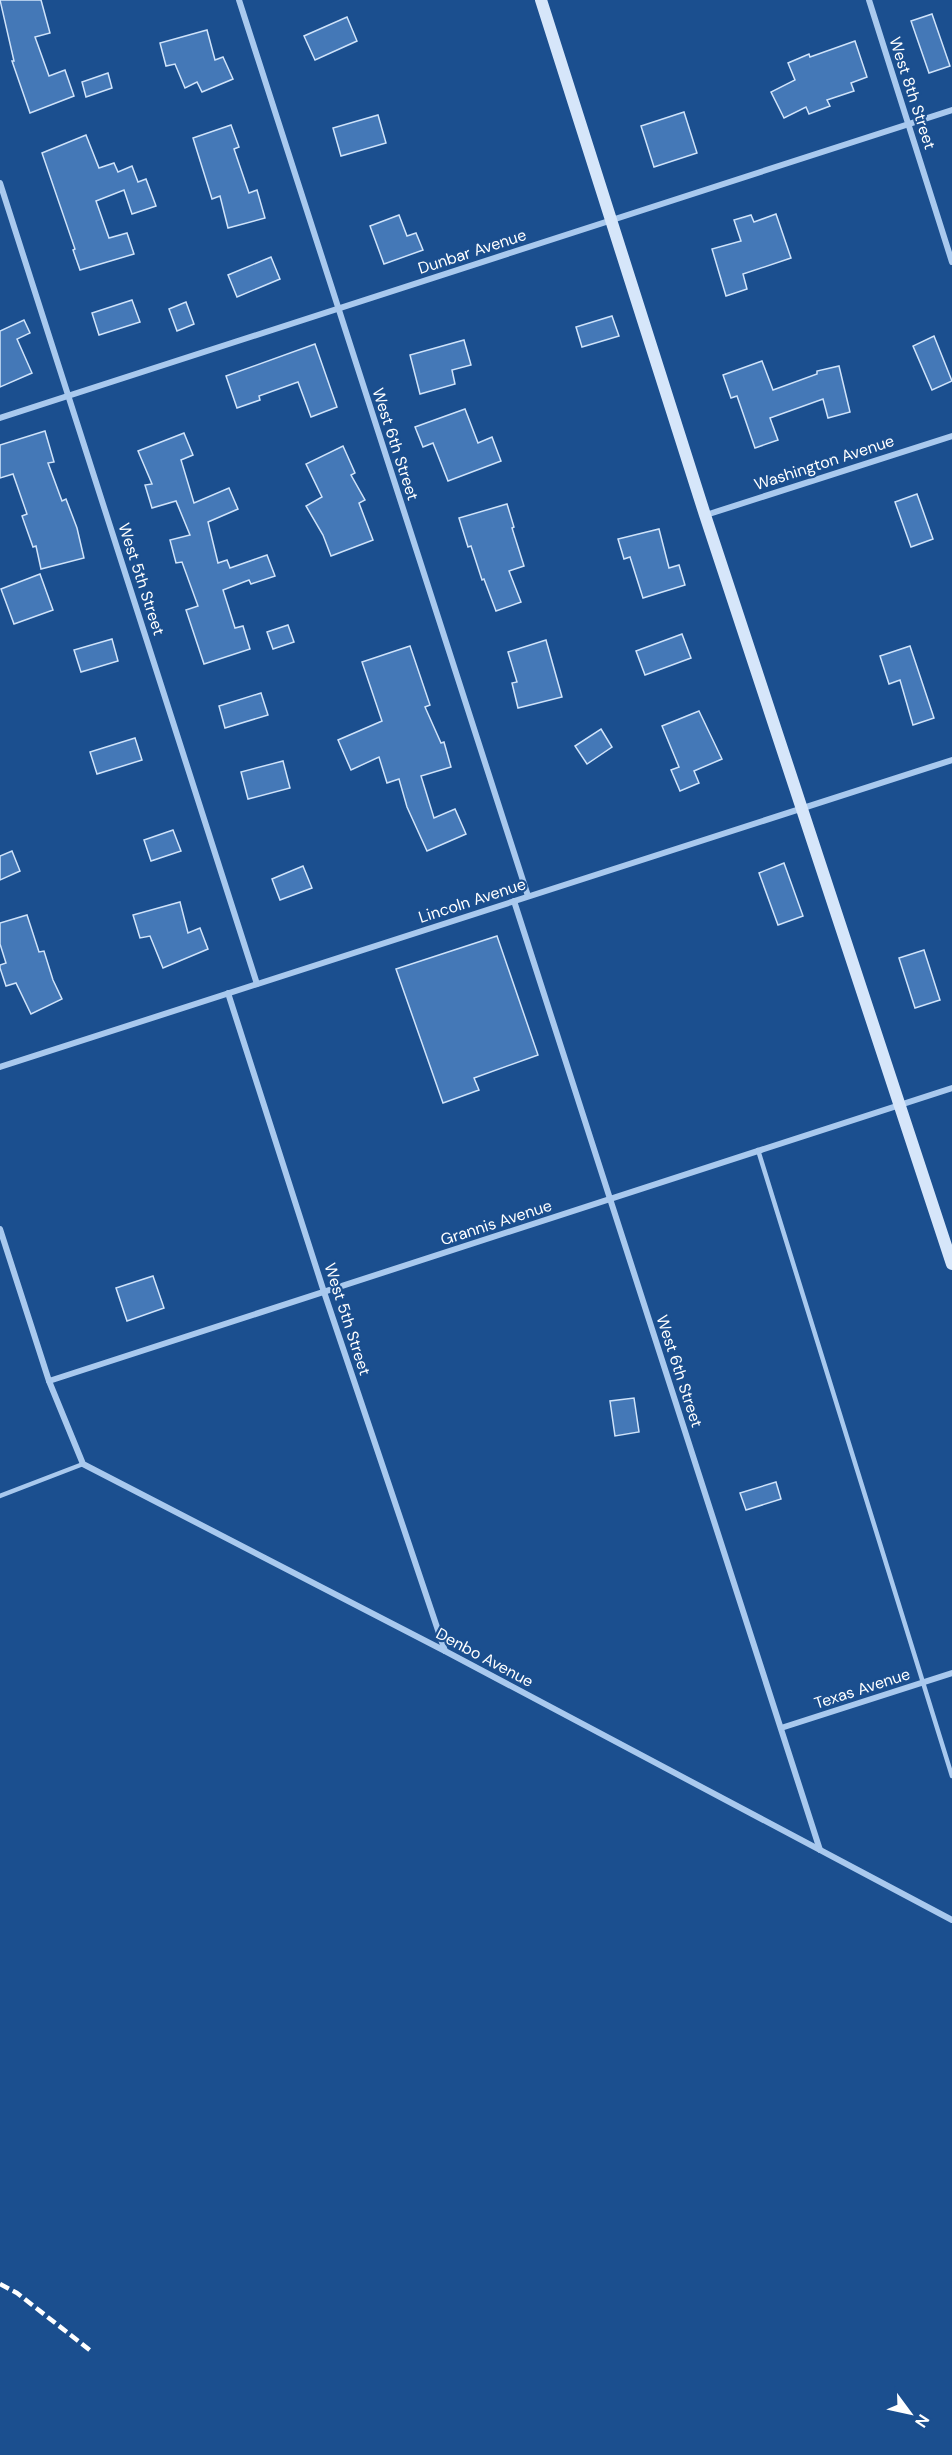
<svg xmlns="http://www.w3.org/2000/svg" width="952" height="2455" font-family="'DM Sans',sans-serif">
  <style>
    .building { fill: #4478b7; stroke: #cfe3fa; stroke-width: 1.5 }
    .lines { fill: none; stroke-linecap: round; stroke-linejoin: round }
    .service { stroke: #a9c9ee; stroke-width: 4.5 }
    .minor { stroke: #a9c9ee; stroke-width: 6 }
    .secondary { stroke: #d6e6fa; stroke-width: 12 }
    .rail { stroke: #fff; stroke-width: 4.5; stroke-dasharray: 10 4.5; stroke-linecap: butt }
    .labels { text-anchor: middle; stroke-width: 4.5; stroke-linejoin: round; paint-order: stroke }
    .street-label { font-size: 16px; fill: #fff; stroke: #1b4f8f }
  </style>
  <rect width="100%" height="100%" fill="#1b4f8f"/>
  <!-- building -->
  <g class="building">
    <polygon points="0,0 41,0 50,33 35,37 49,76 65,70 74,96 30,113 12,61 14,61"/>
    <polygon points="932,14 950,66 929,73 911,21"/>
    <polygon points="347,17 357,41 315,60 304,36"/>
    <polygon points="207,30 215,60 223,57 233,79 202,92 197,82 185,88 175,64 166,66 160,43"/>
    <polygon points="855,41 867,77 851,83 854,91 827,100 830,106 809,114 806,107 784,118 771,92 795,80 788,63 809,54 810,57"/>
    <polygon points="108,73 112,88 86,97 82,82"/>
    <polygon points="684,112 697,153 654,167 641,126"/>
    <polygon points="378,115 386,143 341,156 333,128"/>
    <polygon points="231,125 239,147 234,149 249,193 257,190 265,218 228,228 220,196 212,199 193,138"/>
    <polygon points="86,135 99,168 114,163 118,172 132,166 138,182 146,179 156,206 132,214 124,190 96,201 109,238 127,233 134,254 80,270 73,250 75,249 42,153"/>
    <polygon points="776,214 791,258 743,274 747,289 726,296 712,249 741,241 734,220 751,215 754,222"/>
    <polygon points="399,215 407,236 416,233 423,250 384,264 370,226"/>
    <polygon points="271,257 280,279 237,297 228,275"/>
    <polygon points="132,300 140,322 99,335 92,313"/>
    <polygon points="186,302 194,324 177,331 169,309"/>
    <polygon points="612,316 619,336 582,347 576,327"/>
    <polygon points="24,320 30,333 17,339 32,373 0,387 0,331"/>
    <polygon points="934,336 952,381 932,390 913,346"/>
    <polygon points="464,340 471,365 452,370 455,384 420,394 410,355"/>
    <polygon points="315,344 337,407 311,417 298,382 259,396 260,400 237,408 226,376"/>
    <polygon points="762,361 773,390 817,374 817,371 839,366 850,412 828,418 823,399 770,418 778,440 755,448 737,396 731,398 723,375"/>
    <polygon points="465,409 478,443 492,437 501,461 448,481 433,443 423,447 415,427"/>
    <polygon points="45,431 54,462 48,463 62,501 66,499 77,528 84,558 41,569 36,546 33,547 22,516 27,514 13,474 0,478 0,445"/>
    <polygon points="184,433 193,455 181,460 194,503 229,488 238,509 208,522 218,563 227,560 230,568 267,555 275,576 251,584 249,580 223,590 235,628 243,626 250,649 204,664 186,610 198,606 182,562 176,563 170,540 190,535 176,501 152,508 145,485 152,484 138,451"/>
    <polygon points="343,446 355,473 351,475 365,500 359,503 373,540 331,556 323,535 306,506 322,497 306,464"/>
    <polygon points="917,494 933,539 911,547 895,502"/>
    <polygon points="507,504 514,527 512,528 524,566 509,571 521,602 496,611 484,579 482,580 471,546 468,547 459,518"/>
    <polygon points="659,529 669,568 679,565 685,585 643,598 630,557 624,559 618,539"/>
    <polygon points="40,574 53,610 14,624 1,589"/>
    <polygon points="288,625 294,642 273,649 267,632"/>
    <polygon points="682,634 691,658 645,675 636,651"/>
    <polygon points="112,639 118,661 81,672 74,650"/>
    <polygon points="546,640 562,697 518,708 512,683 517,682 508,652"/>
    <polygon points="410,646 430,705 425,707 441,743 444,742 451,767 421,776 434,818 455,809 466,834 427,851 407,807 399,779 387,783 379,757 351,770 338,740 382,721 362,662"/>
    <polygon points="910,646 934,718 913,725 900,680 889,684 880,656"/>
    <polygon points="261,693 268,715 225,728 219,706"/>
    <polygon points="699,711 722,759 694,771 699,783 680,791 671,770 679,767 662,726"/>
    <polygon points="601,729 612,747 587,764 575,746"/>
    <polygon points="135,738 142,760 97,774 90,752"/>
    <polygon points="283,761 290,788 248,799 241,772"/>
    <polygon points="173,830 181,851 151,861 144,840"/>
    <polygon points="12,851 20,871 0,880 0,856"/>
    <polygon points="784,863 803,916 778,925 759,873"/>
    <polygon points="303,866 312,888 280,900 272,879"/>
    <polygon points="180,902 188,933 200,928 208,949 163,968 150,936 140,938 133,915"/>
    <polygon points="27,915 39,952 44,951 53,980 62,999 31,1014 16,983 6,986 0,968 0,965 6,963 0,944 0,923"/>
    <polygon points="497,936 538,1055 474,1078 479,1090 443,1103 396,969"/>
    <polygon points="924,950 940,1000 915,1008 899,958"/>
    <polygon points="153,1276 164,1308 127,1321 116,1288"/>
    <polygon points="634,1398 639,1432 615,1436 610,1401"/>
    <polygon points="776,1482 781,1499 746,1510 740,1493"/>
  </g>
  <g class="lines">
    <!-- service -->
    <g class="service">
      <polyline points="758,1150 952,1776"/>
      <polyline points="0,1496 83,1464"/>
    </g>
    <!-- minor -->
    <g class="minor">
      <polyline points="239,0 528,896"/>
      <polyline points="869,0 952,262"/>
      <polyline points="0,183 257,984"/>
      <polyline points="0,418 952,110"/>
      <polyline points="706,515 952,436"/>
      <polyline points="514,901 820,1850"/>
      <polyline points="228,993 324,1292 445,1651"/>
      <polyline points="0,1067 952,760"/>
      <polyline points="0,1229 49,1381 83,1464 445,1651 952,1920"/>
      <polyline points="49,1381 952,1088"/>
      <polyline points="781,1728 952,1673"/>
    </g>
    <!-- secondary -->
    <polyline class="secondary" points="541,0 705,515 952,1264"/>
    <!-- rail -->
    <polyline class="rail" points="0,2284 17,2293 91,2351"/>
  </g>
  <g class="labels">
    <!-- street labels -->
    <g class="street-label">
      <text transform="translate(913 93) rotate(72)" y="6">West 8th Street</text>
      <text transform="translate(472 251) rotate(-18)" y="6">Dunbar Avenue</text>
      <text transform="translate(396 444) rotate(72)" y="6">West 6th Street</text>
      <text transform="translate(824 462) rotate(-18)" y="6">Washington Avenue</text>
      <text transform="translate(142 579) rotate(72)" y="6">West 5th Street</text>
      <text transform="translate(472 900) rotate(-18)" y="6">Lincoln Avenue</text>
      <text transform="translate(496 1222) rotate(-18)" y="6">Grannis Avenue</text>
      <text transform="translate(348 1319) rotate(72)" y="6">West 5th Street</text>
      <text transform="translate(680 1371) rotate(72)" y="6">West 6th Street</text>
      <text transform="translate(485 1657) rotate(28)" y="6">Denbo Avenue</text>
      <text transform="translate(862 1688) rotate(-18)" y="6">Texas Avenue</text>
    </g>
  </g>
  <!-- north arrow -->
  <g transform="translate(910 2413) rotate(123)" stroke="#1b4f8f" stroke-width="4.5" paint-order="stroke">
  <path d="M0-4.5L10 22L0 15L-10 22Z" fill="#ffffff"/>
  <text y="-9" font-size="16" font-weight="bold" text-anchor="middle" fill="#ffffff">N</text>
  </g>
</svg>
